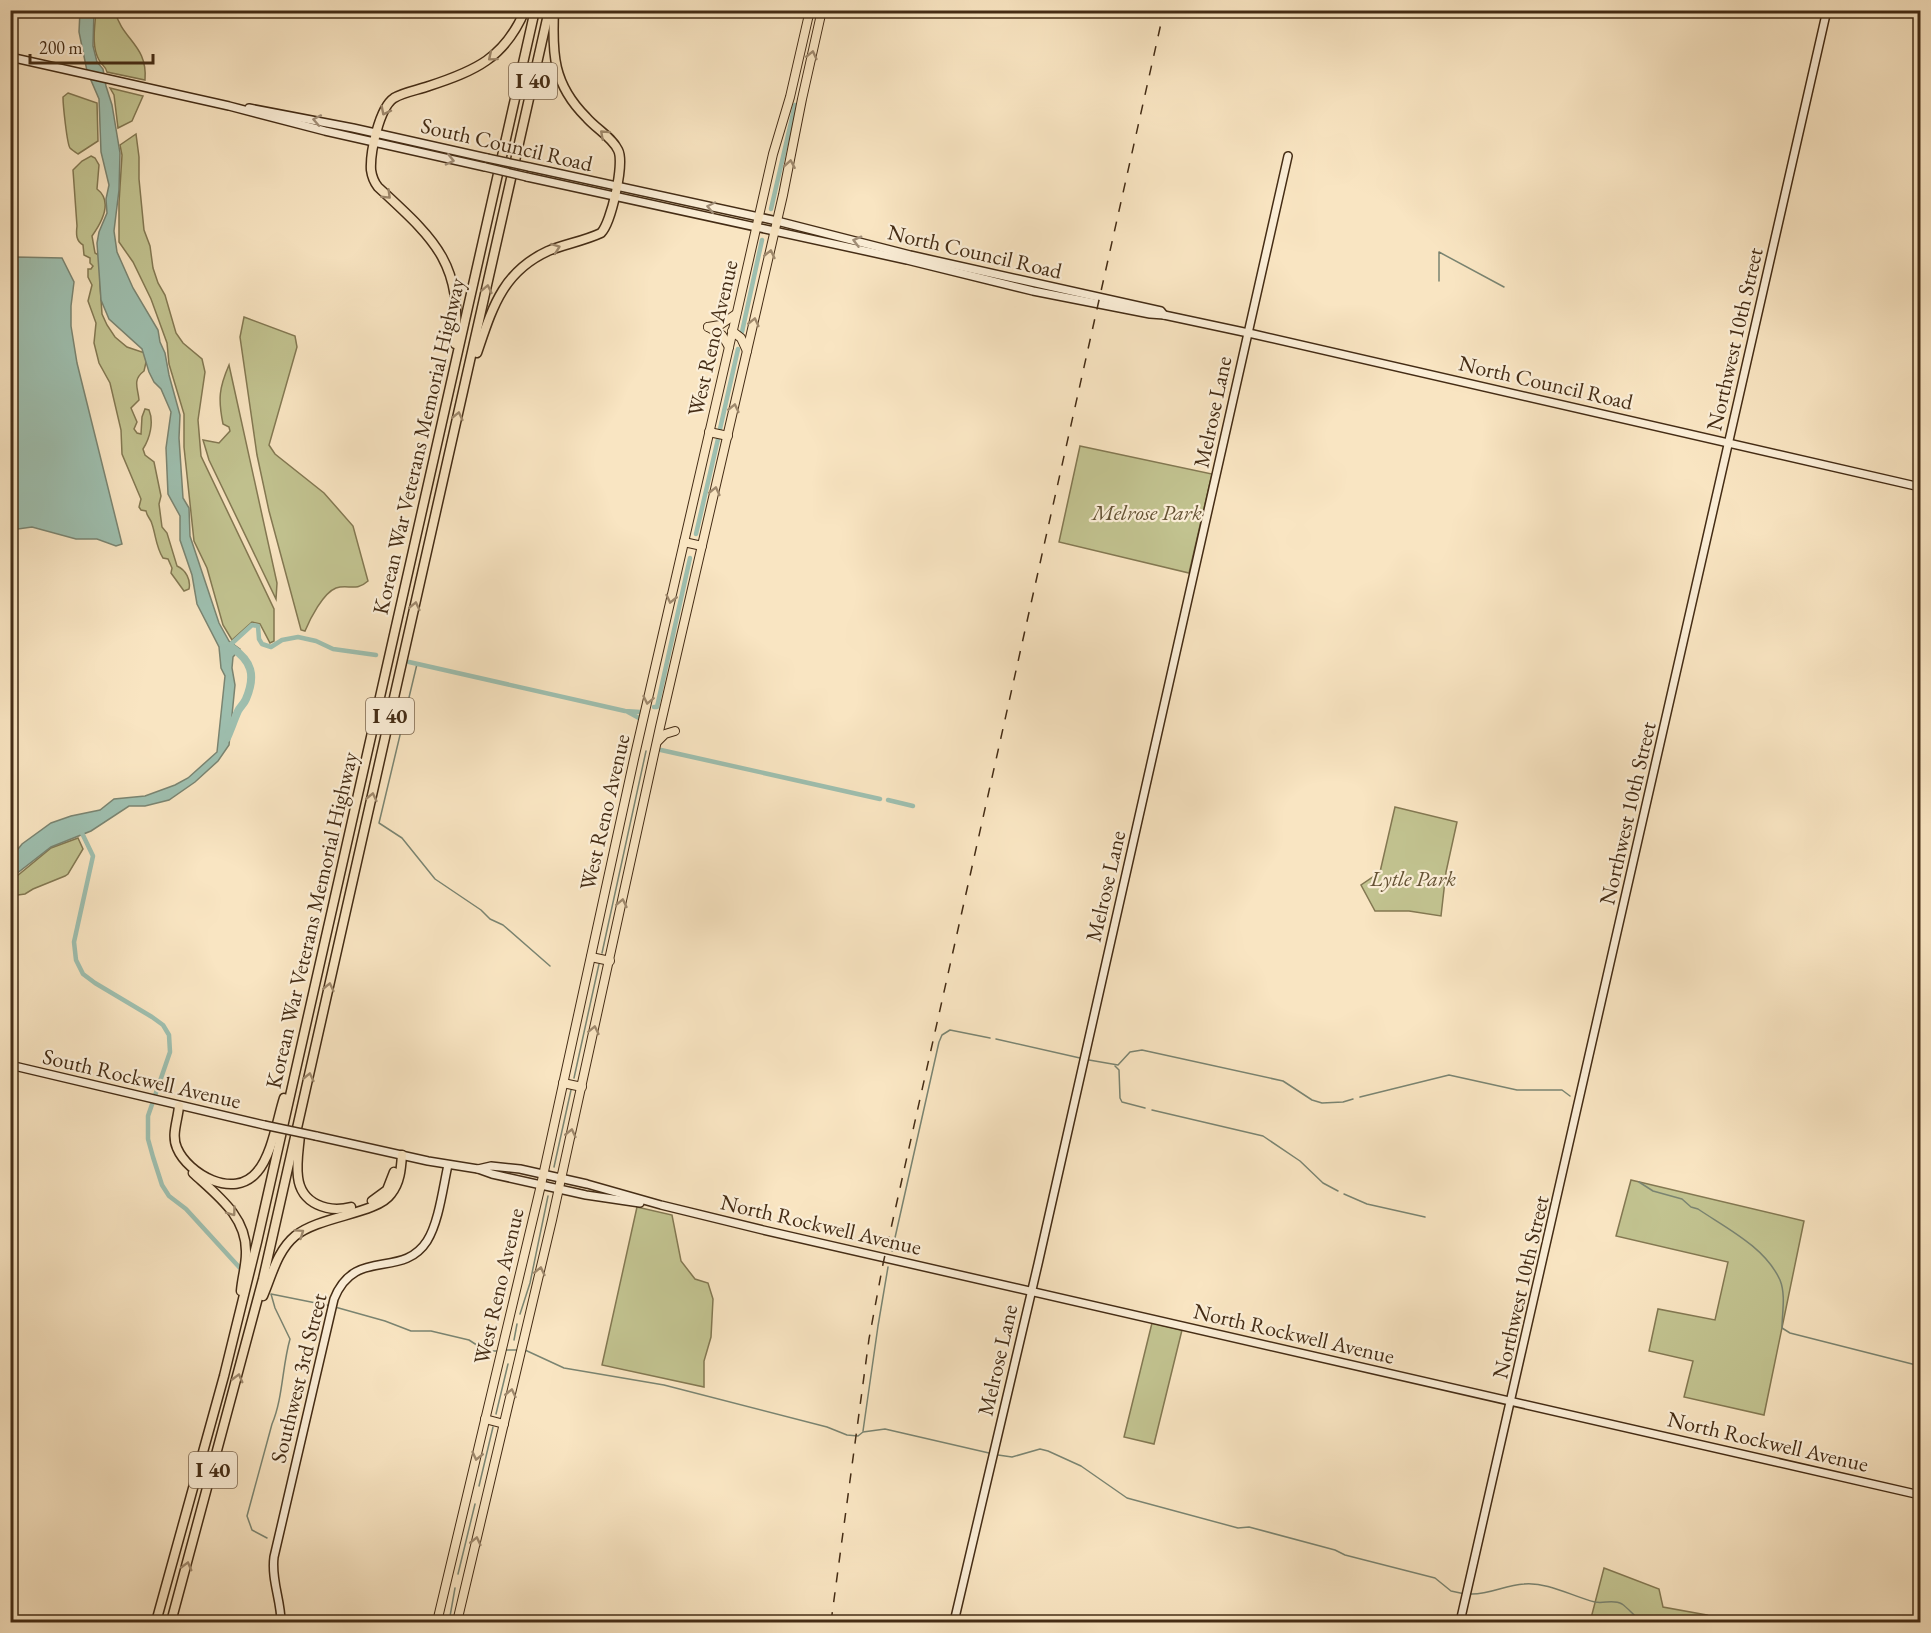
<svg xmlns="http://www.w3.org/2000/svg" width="1931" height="1633" font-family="'EB Garamond',serif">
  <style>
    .green { fill: #c2c390; stroke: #837852; stroke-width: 1.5 }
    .water { fill: #9ebfaf; stroke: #7a8471; stroke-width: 1.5 }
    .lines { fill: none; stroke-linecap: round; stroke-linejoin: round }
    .stream { stroke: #7a8471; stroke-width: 1.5 }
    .canal { stroke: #9ebfaf; stroke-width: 4.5 }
    .river { stroke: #9ebfaf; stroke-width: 8 }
    .secondary-casing { stroke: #442c15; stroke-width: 10 }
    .primary-casing { stroke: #442c15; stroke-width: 10 }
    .highway-casing { stroke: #442c15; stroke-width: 11 }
    .secondary { stroke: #fbeed7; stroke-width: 7 }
    .primary { stroke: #f9e5c2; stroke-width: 8 }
    .highway { stroke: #f9e5c2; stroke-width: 8 }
    .rail { stroke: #442c15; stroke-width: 1.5; stroke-dasharray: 10 10; stroke-linecap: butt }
    .secondary-bridge-casing { stroke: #442c15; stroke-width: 10; stroke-linecap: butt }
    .secondary-bridge { stroke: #fbeed7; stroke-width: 7 }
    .oneway { stroke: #9e886c }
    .oneway2 { stroke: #a08d76 }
    .labels { text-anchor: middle; stroke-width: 4.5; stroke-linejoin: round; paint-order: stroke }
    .shield { fill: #fbeed7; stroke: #7b664f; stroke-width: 1.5 }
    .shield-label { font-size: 21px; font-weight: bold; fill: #442c15 }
    .street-label { font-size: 22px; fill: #442c15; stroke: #fbeed7 }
    .park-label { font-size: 22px; font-style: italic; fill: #645234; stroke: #fbeed7 }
  </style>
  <rect width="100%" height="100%" fill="#f9e5c2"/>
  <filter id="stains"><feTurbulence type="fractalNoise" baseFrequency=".00333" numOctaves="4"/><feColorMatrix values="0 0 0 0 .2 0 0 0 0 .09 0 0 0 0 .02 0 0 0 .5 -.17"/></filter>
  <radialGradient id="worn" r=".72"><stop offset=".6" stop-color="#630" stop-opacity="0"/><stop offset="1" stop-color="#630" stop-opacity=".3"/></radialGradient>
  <!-- green -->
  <g class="green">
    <path d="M96 11H115C122 40 148 45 145 80L107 72C106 66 102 66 99 60 91 46 95 26 96 11Z"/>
    <polygon points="110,88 143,96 132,121 118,128 114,95"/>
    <path d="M68 93 97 103 98 141 78 154C75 152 72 150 70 148 67 144 63 105 63 97Z"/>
    <polygon points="136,134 139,157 139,179 144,230 150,246 153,268 158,283 165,295 176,333 183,343 202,359 205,372 198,420 201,456 274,609 274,641 270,643 260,624 252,622 232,640 223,625 207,568 194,541 184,447 184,414 169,364 167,343 151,299 133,262 119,242 119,203 122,155 120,145"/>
    <path d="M91 156 95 158 99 165 97 189C113 201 102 222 92 236L95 253 100 256 102 262 100 284 102 314 107 325 115 337 127 347 145 353 147 358 144 371C132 380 138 388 139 400L131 408 137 422 134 429 137 433 141 434 142 417 145 409 149 410C154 422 150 438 143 449L145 455 154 462 161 496 159 504 162 527 167 533 177 566C186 570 191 580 189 589L184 591 171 573 172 568 168 559 163 558C156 547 156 536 152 524 151 519 147 517 146 511L141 510 139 507 141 499 122 454 121 430 110 383 99 363 94 343 96 323 88 301 92 285 88 277V269H91L93 266 90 263V258L84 255 83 245C76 241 76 234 77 226L73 170 82 161Z"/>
    <path d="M244 317 295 336 297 347 269 445 275 454 324 493 353 526 368 581C356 592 348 584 336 588 323 593 310 619 305 631L301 630 269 511 257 455 240 337Z"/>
    <path d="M229 365 277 583 276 599 209 460 203 440 219 443 230 431 229 427 223 424C218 399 219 388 229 365Z"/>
    <polygon points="1080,446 1212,474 1189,573 1059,542"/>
    <polygon points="1395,807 1457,822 1446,872 1441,916 1409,911 1375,911 1361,885 1380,872"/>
    <polygon points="78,838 83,849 68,874 65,876 33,889 25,894 11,896 11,881 51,848"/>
    <polygon points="1631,1180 1804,1221 1764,1415 1684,1397 1693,1361 1649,1351 1658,1309 1715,1320 1728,1262 1616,1236"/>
    <polygon points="637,1207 672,1215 681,1261 695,1279 708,1283 713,1299 711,1337 704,1361 704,1387 602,1365"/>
    <polygon points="1152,1323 1182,1330 1154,1444 1124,1437"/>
    <polygon points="1604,1568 1659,1589 1663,1607 1707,1615 1719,1622 1590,1622"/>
  </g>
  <!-- water -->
  <g class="water">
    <polygon points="80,11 94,11 93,46 97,62 103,69 106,86 112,105 120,153 119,190 114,231 117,252 133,288 158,330 160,342 165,353 169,375 180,415 179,438 183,498 189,508 190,536 219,623 229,641 240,649 233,657 232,668 235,685 229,745 218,761 195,782 169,800 145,806 129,806 91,831 51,847 11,878 11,858 22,844 51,823 71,816 100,810 114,799 145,796 175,785 188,778 217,752 225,676 221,668 219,647 197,604 192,575 180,540 180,516 168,494 166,448 171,412 161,389 154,382 149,372 142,349 109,319 101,300 97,243 99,232 107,213 106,199 109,185 101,152 99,99 87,71 79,32"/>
    <polygon points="16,257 62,258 74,282 71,306 71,326 77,363 122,544 116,546 97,539 76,539 32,527 11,530 10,259"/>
  </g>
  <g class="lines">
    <!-- stream -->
    <g class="stream">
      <polyline points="1439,281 1439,252 1504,287"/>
      <polyline points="417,664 379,823 402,838 435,879 481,910 490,919 503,925 550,966"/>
      <polyline points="602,953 646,751"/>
      <polyline points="996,1039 1080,1058"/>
      <polyline points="1089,1060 1118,1065 1130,1052 1142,1050 1283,1081 1312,1100 1322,1103 1343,1102 1353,1099"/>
      <polyline points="1115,1066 1119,1070 1120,1098 1122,1102 1145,1108"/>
      <polyline points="574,1078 599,964"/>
      <polyline points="1360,1097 1449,1075 1517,1090 1562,1090 1570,1096"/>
      <polyline points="1152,1110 1263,1136 1300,1161 1323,1183 1338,1191"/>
      <polyline points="554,1167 571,1090"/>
      <path d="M1639 1182 1653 1191 1682 1199 1691 1207 1698 1209C1726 1228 1765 1247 1780 1280 1786 1295 1782 1313 1782 1328L1790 1333 1920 1366"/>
      <polyline points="1344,1194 1367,1204 1425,1217"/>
      <polyline points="892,1251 939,1042 942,1035 950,1030 990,1038"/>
      <polyline points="335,1307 385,1321 411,1331 431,1331 469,1340 486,1351 499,1351"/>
      <polyline points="520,1314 530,1283 548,1196"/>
      <polyline points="514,1340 517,1324"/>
      <polyline points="504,1350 517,1350"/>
      <polyline points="525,1350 564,1368 664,1385 827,1427 847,1435 858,1436 863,1432 885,1429 989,1453"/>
      <polyline points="496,1414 508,1364"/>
      <polyline points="863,1431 878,1326 888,1267"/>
      <polyline points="998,1455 1012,1457 1040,1449 1048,1451 1081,1466 1127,1498 1238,1528 1249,1527 1335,1550 1345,1555 1435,1578 1451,1591 1465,1594"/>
      <polyline points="479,1486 493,1427"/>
      <path d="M267 1538 252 1530 247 1516 272 1424C283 1398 282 1367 290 1339L275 1308 271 1294 331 1306"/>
      <polyline points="458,1574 475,1504"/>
      <path d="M1470 1594C1489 1595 1505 1585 1524 1584 1549 1582 1571 1596 1595 1602 1604 1604 1613 1599 1622 1604 1629 1609 1635 1617 1643 1622"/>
      <polyline points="449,1622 455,1588"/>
    </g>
    <!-- canal -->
    <g class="canal">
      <polyline points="771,209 795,105"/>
      <polyline points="742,332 762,240"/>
      <polyline points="720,429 738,349"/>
      <polyline points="696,534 718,439"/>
      <polyline points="229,646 252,625 258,626 259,639 262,644 271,647 282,640 298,637 316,641 333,649 376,655"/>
      <polyline points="409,662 625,711 640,712"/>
      <polyline points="654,707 657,707 690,558"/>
      <polyline points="628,712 639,718"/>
      <polyline points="661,750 880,799"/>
      <polyline points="888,800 913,806"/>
      <polyline points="81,831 93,856 74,942 76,960 83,974 95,983 152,1017 163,1025 169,1035 170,1052 148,1116 148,1139 153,1157 162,1185 169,1196 186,1209 239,1267"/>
    </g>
    <!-- river -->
    <path class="river" d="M227 738C231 729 234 720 238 711 240 707 244 704 246 699 256 675 252 661 231 647"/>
    <!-- secondary casing -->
    <g class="secondary-casing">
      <g id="secondary">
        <polyline points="10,57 229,106 325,131 485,167"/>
        <polyline points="249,108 353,128 487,158"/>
        <polyline points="529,167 777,221 910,255 1161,311 1164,315"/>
        <polyline points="527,177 907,260 1033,291 1150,314 1164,315 1253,334 1920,487"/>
        <polyline points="10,1065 264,1125"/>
        <polyline points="316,1136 428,1161 478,1169 492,1174 586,1195 640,1203"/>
        <polyline points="478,1169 491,1166 520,1169 587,1184 661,1205 763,1230 1920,1495"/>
        <path d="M281 1622C281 1600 271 1580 274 1557L334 1299C355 1246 402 1280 427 1241 439 1222 443 1187 448 1165"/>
        <polyline points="954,1622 1038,1264 1288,156"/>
        <polyline points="1460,1622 1827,10"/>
      </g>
    </g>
    <!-- primary casing -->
    <g class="primary-casing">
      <g id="primary">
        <polyline points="708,327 720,325 736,314"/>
        <polyline points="708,327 722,335 729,347"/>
        <polyline points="732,331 741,338 747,351"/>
        <polyline points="709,432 728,436"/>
        <polyline points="684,542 702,546"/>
        <polyline points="658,741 665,734 675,731"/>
        <polyline points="591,957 610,961"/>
        <polyline points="563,1083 582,1087"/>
        <polyline points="485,1419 504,1424"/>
        <polyline points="437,1622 541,1185 634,759 738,308 773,154 790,97 810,10"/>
        <polyline points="457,1622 552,1220 660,727 783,195 802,99 822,10"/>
      </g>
    </g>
    <!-- highway casing -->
    <g class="highway-casing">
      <g id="highway">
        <path d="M455 344C463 262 434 239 378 187 374 182 372 177 371 170 370 153 379 108 394 98 404 92 418 90 429 86 475 71 505 58 525 10"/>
        <path d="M477 353C492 309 502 272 548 251 565 244 584 241 601 233 611 223 625 163 618 150 612 137 595 128 586 117 553 84 552 54 554 10"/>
        <path d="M179 1106C178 1120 171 1135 177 1148 188 1174 234 1200 257 1172 272 1155 277 1120 284 1098"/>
        <path d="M300 1135C299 1148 296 1163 298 1177 301 1204 328 1213 351 1207"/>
        <path d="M193 1173C218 1196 247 1217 246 1253 246 1266 242 1278 241 1291"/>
        <polyline points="372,1201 387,1190 394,1172"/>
        <path d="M263 1296C272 1275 277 1251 295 1236 319 1216 377 1214 391 1194 400 1183 401 1169 402 1155"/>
        <polyline points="156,1622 224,1376 257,1242 535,10"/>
        <polyline points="171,1622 263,1279 549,10"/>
      </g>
    </g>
    <!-- secondary -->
    <use href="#secondary" class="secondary"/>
    <!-- primary -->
    <use href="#primary" class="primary"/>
    <!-- highway -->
    <use href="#highway" class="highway"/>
    <!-- rail -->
    <polyline class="rail" points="831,1622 869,1339 883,1264 1164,10"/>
    <!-- secondary-bridge casing -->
    <g class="secondary-bridge-casing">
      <g id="secondary-bridge">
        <polyline points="487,158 529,167"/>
        <polyline points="485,167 527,177"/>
        <polyline points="264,1125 316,1136"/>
      </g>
    </g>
    <!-- secondary-bridge -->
    <use href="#secondary-bridge" class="secondary-bridge"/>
  </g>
  <!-- one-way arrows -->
  <defs><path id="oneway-chevron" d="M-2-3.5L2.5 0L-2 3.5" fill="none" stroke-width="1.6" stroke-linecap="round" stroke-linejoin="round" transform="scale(1.5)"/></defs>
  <g class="oneway">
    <use href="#oneway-chevron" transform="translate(812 55) rotate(-77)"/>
    <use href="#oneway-chevron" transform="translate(492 57) rotate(140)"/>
    <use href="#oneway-chevron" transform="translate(385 111) rotate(117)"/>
    <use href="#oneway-chevron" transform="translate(604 134) rotate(-138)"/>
    <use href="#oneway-chevron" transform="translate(790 164) rotate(-80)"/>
    <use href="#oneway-chevron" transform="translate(387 195) rotate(44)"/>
    <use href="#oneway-chevron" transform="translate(556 248) rotate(-20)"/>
    <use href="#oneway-chevron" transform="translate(770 254) rotate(-77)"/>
    <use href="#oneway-chevron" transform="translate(487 289) rotate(-78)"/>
    <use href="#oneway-chevron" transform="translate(754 322) rotate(-77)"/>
    <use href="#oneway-chevron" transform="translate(734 408) rotate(-77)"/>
    <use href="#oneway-chevron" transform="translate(458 416) rotate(-77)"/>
    <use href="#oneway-chevron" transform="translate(715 491) rotate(-77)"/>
    <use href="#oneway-chevron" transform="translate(671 599) rotate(103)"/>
    <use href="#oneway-chevron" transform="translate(415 606) rotate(-77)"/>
    <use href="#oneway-chevron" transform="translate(648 700) rotate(102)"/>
    <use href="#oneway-chevron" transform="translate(372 797) rotate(-77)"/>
    <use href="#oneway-chevron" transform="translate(622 903) rotate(-78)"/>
    <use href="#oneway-chevron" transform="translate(329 987) rotate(-77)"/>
    <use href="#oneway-chevron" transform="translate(594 1030) rotate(-78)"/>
    <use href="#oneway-chevron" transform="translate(309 1077) rotate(-77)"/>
    <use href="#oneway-chevron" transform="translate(571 1133) rotate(-77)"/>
    <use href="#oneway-chevron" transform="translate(232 1212) rotate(54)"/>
    <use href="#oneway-chevron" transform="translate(300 1233) rotate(-35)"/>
    <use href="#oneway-chevron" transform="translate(540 1271) rotate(-77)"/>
    <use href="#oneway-chevron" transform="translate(238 1378) rotate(-75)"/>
    <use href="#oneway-chevron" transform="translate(511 1393) rotate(-77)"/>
    <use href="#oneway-chevron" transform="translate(477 1456) rotate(103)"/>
    <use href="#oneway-chevron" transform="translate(476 1541) rotate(-77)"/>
    <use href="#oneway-chevron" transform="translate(187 1566) rotate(-75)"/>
  </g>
  <g class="oneway2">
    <use href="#oneway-chevron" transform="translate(317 120) rotate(-169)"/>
    <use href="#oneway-chevron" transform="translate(450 160) rotate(13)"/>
    <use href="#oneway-chevron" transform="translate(711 207) rotate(-168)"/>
    <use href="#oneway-chevron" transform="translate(857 241) rotate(-165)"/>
  </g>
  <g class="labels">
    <!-- shield labels -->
    <g class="shield">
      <rect x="509" y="63" width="48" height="36" rx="4.5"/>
      <rect x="366" y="698" width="48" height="36" rx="4.5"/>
      <rect x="189" y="1452" width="48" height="36" rx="4.5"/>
    </g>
    <g class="shield-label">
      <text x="533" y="88">I 40</text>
      <text x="390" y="723">I 40</text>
      <text x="213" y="1477">I 40</text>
    </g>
    <!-- street labels -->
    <g class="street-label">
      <text transform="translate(507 144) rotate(13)" y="8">South Council Road</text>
      <text transform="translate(975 251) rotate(13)" y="8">North Council Road</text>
      <text transform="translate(712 338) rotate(-77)" y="8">West Reno Avenue</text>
      <text transform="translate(1734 339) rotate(-77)" y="8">Northwest 10th Street</text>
      <text transform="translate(1546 382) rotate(13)" y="8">North Council Road</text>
      <text transform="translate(1212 412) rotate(-78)" y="8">Melrose Lane</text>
      <text transform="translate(418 446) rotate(-77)" y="8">Korean War Veterans Memorial Highway</text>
      <text transform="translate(604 812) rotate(-77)" y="8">West Reno Avenue</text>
      <text transform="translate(1627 813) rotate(-77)" y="8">Northwest 10th Street</text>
      <text transform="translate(1105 886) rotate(-77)" y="8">Melrose Lane</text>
      <text transform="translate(311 920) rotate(-77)" y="8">Korean War Veterans Memorial Highway</text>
      <text transform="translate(142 1078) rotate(13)" y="8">South Rockwell Avenue</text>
      <text transform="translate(821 1224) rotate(13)" y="8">North Rockwell Avenue</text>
      <text transform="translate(498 1286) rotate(-77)" y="8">West Reno Avenue</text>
      <text transform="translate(1520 1287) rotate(-77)" y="8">Northwest 10th Street</text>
      <text transform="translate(1294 1333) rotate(13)" y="8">North Rockwell Avenue</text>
      <text transform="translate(997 1360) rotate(-77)" y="8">Melrose Lane</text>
      <text transform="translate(298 1378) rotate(-76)" y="8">Southwest 3rd Street</text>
      <text transform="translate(1768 1441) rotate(13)" y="8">North Rockwell Avenue</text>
    </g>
    <!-- park labels -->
    <g class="park-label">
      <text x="1147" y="520">Melrose Park</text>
      <text x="1413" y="886">Lytle Park</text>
    </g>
  </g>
  <!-- margin -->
  <rect width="1931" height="1633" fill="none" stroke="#f9e5c2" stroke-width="36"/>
  <rect x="12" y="12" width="1907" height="1609" fill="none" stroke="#442c15" stroke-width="3"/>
  <rect x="18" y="18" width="1895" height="1597" fill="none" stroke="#442c15" stroke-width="1.5"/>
  <!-- scale -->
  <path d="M30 54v9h123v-9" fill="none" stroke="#442c15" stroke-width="3"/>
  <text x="39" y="54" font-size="18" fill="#442c15" stroke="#fbeed7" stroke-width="4.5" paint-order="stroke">200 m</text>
  <rect width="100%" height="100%" filter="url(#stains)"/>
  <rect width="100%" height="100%" fill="url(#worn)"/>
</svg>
